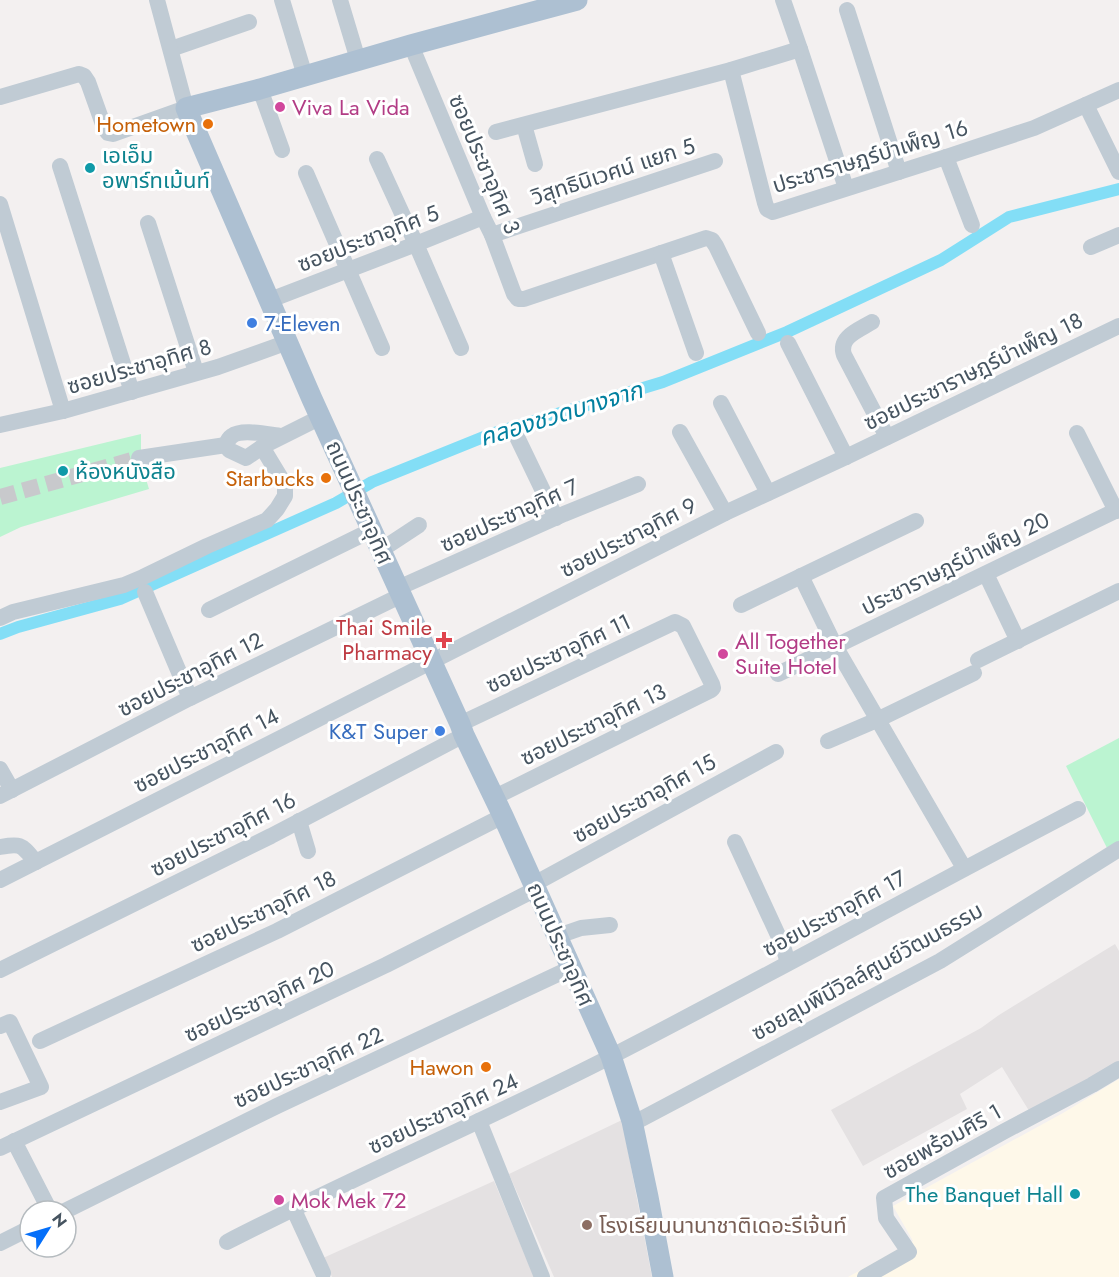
<svg xmlns="http://www.w3.org/2000/svg" width="1119" height="1277" font-family="Jost,'Noto Sans Thai',sans-serif">
  <style>
    .commercial { fill: #fef8e9 }
    .education { fill: #e4e1e2 }
    .green { fill: #bbf4d1 }
    .lines { fill: none; stroke-linecap: round; stroke-linejoin: round }
    .canal { stroke: #83def6; stroke-width: 12 }
    .minor-tunnel { stroke: #c8c9cc; stroke-width: 16; stroke-dasharray: 16 8; stroke-linecap: butt }
    .minor { stroke: #c0cbd4; stroke-width: 16 }
    .major { stroke: #adc0d2; stroke-width: 21 }
    .hotel-dot { fill: #d1479c; stroke: #fff; stroke-width: 2 }
    .food-dot { fill: #e8710a; stroke: #fff; stroke-width: 2 }
    .culture-dot { fill: #0f9aa8; stroke: #fff; stroke-width: 2 }
    .shop-dot { fill: #3f7fe0; stroke: #fff; stroke-width: 2 }
    .health-dot { fill: #e0444e; stroke: #fff; stroke-width: 2 }
    .education-dot { fill: #8d6e63; stroke: #fff; stroke-width: 2 }
    .labels { text-anchor: middle; stroke-width: 6; stroke-linejoin: round; paint-order: stroke }
    .hotel-label { font-size: 22px; fill: #b23c85; stroke: #fff; text-anchor: start }
    .food-label { font-size: 22px; fill: #c56008; stroke: #fff; text-anchor: end }
    .culture-label { font-size: 22px; fill: #0d838f; stroke: #fff; text-anchor: start }
    .street-label { font-size: 22px; fill: #465460; stroke: #fff }
    .shop-label { font-size: 22px; fill: #366cbe; stroke: #fff; text-anchor: start }
    .health-label { font-size: 22px; fill: #be3a42; stroke: #fff; text-anchor: end }
    .education-label { font-size: 22px; fill: #785e54; stroke: #fff; text-anchor: start }
    .water-label { font-size: 24px; font-style: italic; fill: #0380a0; stroke: #fff }
  </style>
  <rect width="100%" height="100%" fill="#f3f0f0"/>
  <!-- commercial -->
  <polygon class="commercial" points="1119,1079 1119,1277 848,1277 913,1241 893,1206 1063,1113"/>
  <!-- education -->
  <g class="education">
    <polygon points="1115,944 1119,951 1119,1065 1031,1114 1002,1067 960,1094 967,1109 863,1166 831,1110 981,1028 999,1015"/>
    <polygon points="622,1120 652,1277 554,1277 509,1174"/>
    <polygon points="494,1181 534,1277 332,1277 323,1258"/>
  </g>
  <!-- green -->
  <g class="green">
    <polygon points="141,434 141,463 149,489 21,527 0,537 0,468"/>
    <polygon points="1119,738 1119,842 1108,850 1066,766"/>
  </g>
  <g class="lines">
    <!-- canal -->
    <polyline class="canal" points="0,634 18,627 120,599 336,503 372,482 491,434 663,382 787,332 941,260 1009,217 1119,189"/>
    <!-- minor-tunnel -->
    <polyline class="minor-tunnel" points="0,497 139,458"/>
    <!-- minor -->
    <g class="minor">
      <polyline points="282,0 305,76"/>
      <polyline points="340,0 358,60"/>
      <polyline points="783,0 800,49 846,188"/>
      <polyline points="847,10 899,172"/>
      <polyline points="411,45 483,217 492,235 514,294 518,299 524,299 706,238 712,240 716,246 758,333"/>
      <polyline points="171,49 249,22"/>
      <polyline points="731,70 765,203 767,209 773,212 946,157 1034,128 1119,90"/>
      <polyline points="260,89 282,150"/>
      <polyline points="0,97 79,74 84,76 88,82 104,127 108,133 113,134 186,108 157,0"/>
      <polyline points="1086,105 1119,172"/>
      <polyline points="524,125 535,164"/>
      <polyline points="496,132 731,70 800,49"/>
      <polyline points="946,157 972,225"/>
      <polyline points="377,159 416,244 461,348"/>
      <polyline points="60,166 132,392"/>
      <polyline points="306,173 382,348"/>
      <polyline points="0,204 63,411"/>
      <polyline points="148,223 196,372"/>
      <polyline points="492,235 715,161"/>
      <polyline points="1091,247 1119,235"/>
      <polyline points="661,253 696,353"/>
      <polyline points="270,300 416,244 483,217"/>
      <path d="M872 322C859 330 838 337 844 355L887 437"/>
      <polyline points="788,343 846,457"/>
      <polyline points="721,403 768,493"/>
      <polyline points="0,425 63,411 218,367 288,342"/>
      <polyline points="680,432 725,513"/>
      <polyline points="1077,433 1116,511"/>
      <path d="M282 436C270 435 242 428 232 436 229 438 227 442 226 445L229 450 246 458 265 445 321 417"/>
      <polyline points="517,437 556,518"/>
      <polyline points="139,458 226,445"/>
      <polyline points="381,550 419,525"/>
      <polyline points="986,574 1018,641"/>
      <polyline points="801,576 835,646 964,868"/>
      <polyline points="398,588 564,514 638,484"/>
      <polyline points="145,592 190,698"/>
      <polyline points="741,605 916,521"/>
      <polyline points="209,610 372,530"/>
      <polyline points="0,618 13,612 124,585 143,577 207,546 267,520 277,509 285,496 285,485 262,447"/>
      <polyline points="978,660 1119,591"/>
      <polyline points="778,674 1119,509"/>
      <polyline points="460,724 675,622 683,626 712,684 713,688 711,690 495,797"/>
      <polyline points="828,741 877,720 974,673"/>
      <polyline points="0,769 12,790"/>
      <polyline points="0,796 190,698 402,595"/>
      <polyline points="299,821 308,851"/>
      <polyline points="735,842 783,946 788,963"/>
      <path d="M0 847C22 843 21 845 36 862"/>
      <polyline points="0,880 725,513 846,457 1119,326"/>
      <polyline points="534,884 776,752"/>
      <polyline points="558,936 581,928 610,925"/>
      <polyline points="0,970 271,836 464,735"/>
      <polyline points="0,1026 10,1022 41,1087 0,1102"/>
      <polyline points="40,1041 277,931 503,816"/>
      <polyline points="479,1121 542,1277"/>
      <polyline points="632,1124 940,961 1119,849"/>
      <polyline points="14,1141 50,1211"/>
      <polyline points="0,1148 386,965 536,889"/>
      <polyline points="293,1208 323,1273"/>
      <polyline points="65,1211 277,1106 573,967"/>
      <path d="M227 1242C353 1177 485 1121 612 1056 768 976 922 890 1078 809"/>
      <polyline points="0,1243 30,1228"/>
      <polyline points="865,1277 909,1252 886,1218 884,1198 1003,1132 1092,1085 1119,1069"/>
    </g>
    <!-- major -->
    <polyline class="major" points="577,0 411,45 260,89 186,108 312,399 460,724 464,735 503,816 611,1056 632,1121 648,1197 663,1277"/>
  </g>
  <!-- markers -->
  <g class="hotel-dot">
    <circle cx="280" cy="107" r="6"/>
    <circle cx="723" cy="654" r="6"/>
    <circle cx="279" cy="1200" r="6"/>
  </g>
  <g class="food-dot">
    <circle cx="208" cy="124" r="6"/>
    <circle cx="326" cy="478" r="6"/>
    <circle cx="486" cy="1067" r="6"/>
  </g>
  <g class="culture-dot">
    <circle cx="90" cy="168" r="6"/>
    <circle cx="63" cy="471" r="6"/>
    <circle cx="1075" cy="1194" r="6"/>
  </g>
  <g class="shop-dot">
    <circle cx="252" cy="323" r="6"/>
    <circle cx="440" cy="731" r="6"/>
  </g>
  <path class="health-dot" d="M441 631h6v6h6v6h-6v6h-6v-6h-6v-6h6z"/>
  <circle class="education-dot" cx="587" cy="1225" r="6"/>
  <g class="labels">
    <!-- hotel labels -->
    <g class="hotel-label">
      <text x="292" y="115">Viva La Vida</text>
      <text x="735" y="649">All Together<tspan x="735" dy="25">Suite Hotel</tspan></text>
      <text x="291" y="1208">Mok Mek 72</text>
    </g>
    <!-- food labels -->
    <g class="food-label">
      <text x="196" y="132">Hometown</text>
      <text x="314" y="486">Starbucks</text>
      <text x="474" y="1075">Hawon</text>
    </g>
    <!-- culture labels -->
    <g class="culture-label">
      <text x="102" y="163">เอเอ็ม<tspan x="102" dy="25">อพาร์ทเม้นท์</tspan></text>
      <text x="75" y="479">ห้องหนังสือ</text>
      <text x="1063" y="1202" text-anchor="end">The Banquet Hall</text>
    </g>
    <!-- street labels -->
    <g class="street-label">
      <text transform="translate(870 156) rotate(-17)" y="8">ประชาราษฎร์บำเพ็ญ 16</text>
      <text transform="translate(485 164) rotate(67)" y="8">ซอยประชาอุทิศ 3</text>
      <text transform="translate(613 171) rotate(-18)" y="8">วิสุทธินิเวศน์ แยก 5</text>
      <text transform="translate(368 238) rotate(-21)" y="8">ซอยประชาอุทิศ 5</text>
      <text transform="translate(139 366) rotate(-16)" y="8">ซอยประชาอุทิศ 8</text>
      <text transform="translate(973 371) rotate(-26)" y="8">ซอยประชาราษฎร์บำเพ็ญ 18</text>
      <text transform="translate(360 502) rotate(66)" y="8">ถนนประชาอุทิศ</text>
      <text transform="translate(509 515) rotate(-24)" y="8">ซอยประชาอุทิศ 7</text>
      <text transform="translate(628 537) rotate(-27)" y="8">ซอยประชาอุทิศ 9</text>
      <text transform="translate(955 563) rotate(-26)" y="8">ประชาราษฎร์บำเพ็ญ 20</text>
      <text transform="translate(558 653) rotate(-25)" y="8">ซอยประชาอุทิศ 11</text>
      <text transform="translate(190 674) rotate(-27)" y="8">ซอยประชาอุทิศ 12</text>
      <text transform="translate(593 724) rotate(-26)" y="8">ซอยประชาอุทิศ 13</text>
      <text transform="translate(206 750) rotate(-27)" y="8">ซอยประชาอุทิศ 14</text>
      <text transform="translate(644 798) rotate(-29)" y="8">ซอยประชาอุทิศ 15</text>
      <text transform="translate(223 834) rotate(-27)" y="8">ซอยประชาอุทิศ 16</text>
      <text transform="translate(263 911) rotate(-26)" y="8">ซอยประชาอุทิศ 18</text>
      <text transform="translate(834 913) rotate(-28)" y="8">ซอยประชาอุทิศ 17</text>
      <text transform="translate(561 944) rotate(66)" y="8">ถนนประชาอุทิศ</text>
      <text transform="translate(867 971) rotate(-29)" y="8">ซอยลุมพินีวิลล์ศูนย์วัฒนธรรม</text>
      <text transform="translate(259 1001) rotate(-25)" y="8">ซอยประชาอุทิศ 20</text>
      <text transform="translate(308 1067) rotate(-25)" y="8">ซอยประชาอุทิศ 22</text>
      <text transform="translate(443 1113) rotate(-25)" y="8">ซอยประชาอุทิศ 24</text>
      <text transform="translate(942 1141) rotate(-29)" y="8">ซอยพร้อมศิริ 1</text>
    </g>
    <!-- shop labels -->
    <g class="shop-label">
      <text x="264" y="331">7-Eleven</text>
      <text x="428" y="739" text-anchor="end">K&amp;T Super</text>
    </g>
    <!-- health labels -->
    <g class="health-label">
      <text x="432" y="635">Thai Smile<tspan x="432" dy="25">Pharmacy</tspan></text>
    </g>
    <!-- education labels -->
    <g class="education-label">
      <text x="599" y="1233">โรงเรียนนานาชาติเดอะรีเจ้นท์</text>
    </g>
    <!-- water labels -->
    <g class="water-label">
      <text transform="translate(561 414) rotate(-17)" y="8">คลองชวดบางจาก</text>
    </g>
  </g>
  <!-- north arrow -->
  <g transform="translate(48 1229) rotate(53)"><circle r="28" fill="#ffffff" stroke="#b5bbbf" stroke-width="1.5"/>
  <path d="M0-4.5L10 22L0 15L-10 22Z" fill="#056ff9"/>
  <text y="-9" font-size="16" font-weight="bold" text-anchor="middle" fill="#465460">N</text>
  </g>
</svg>
